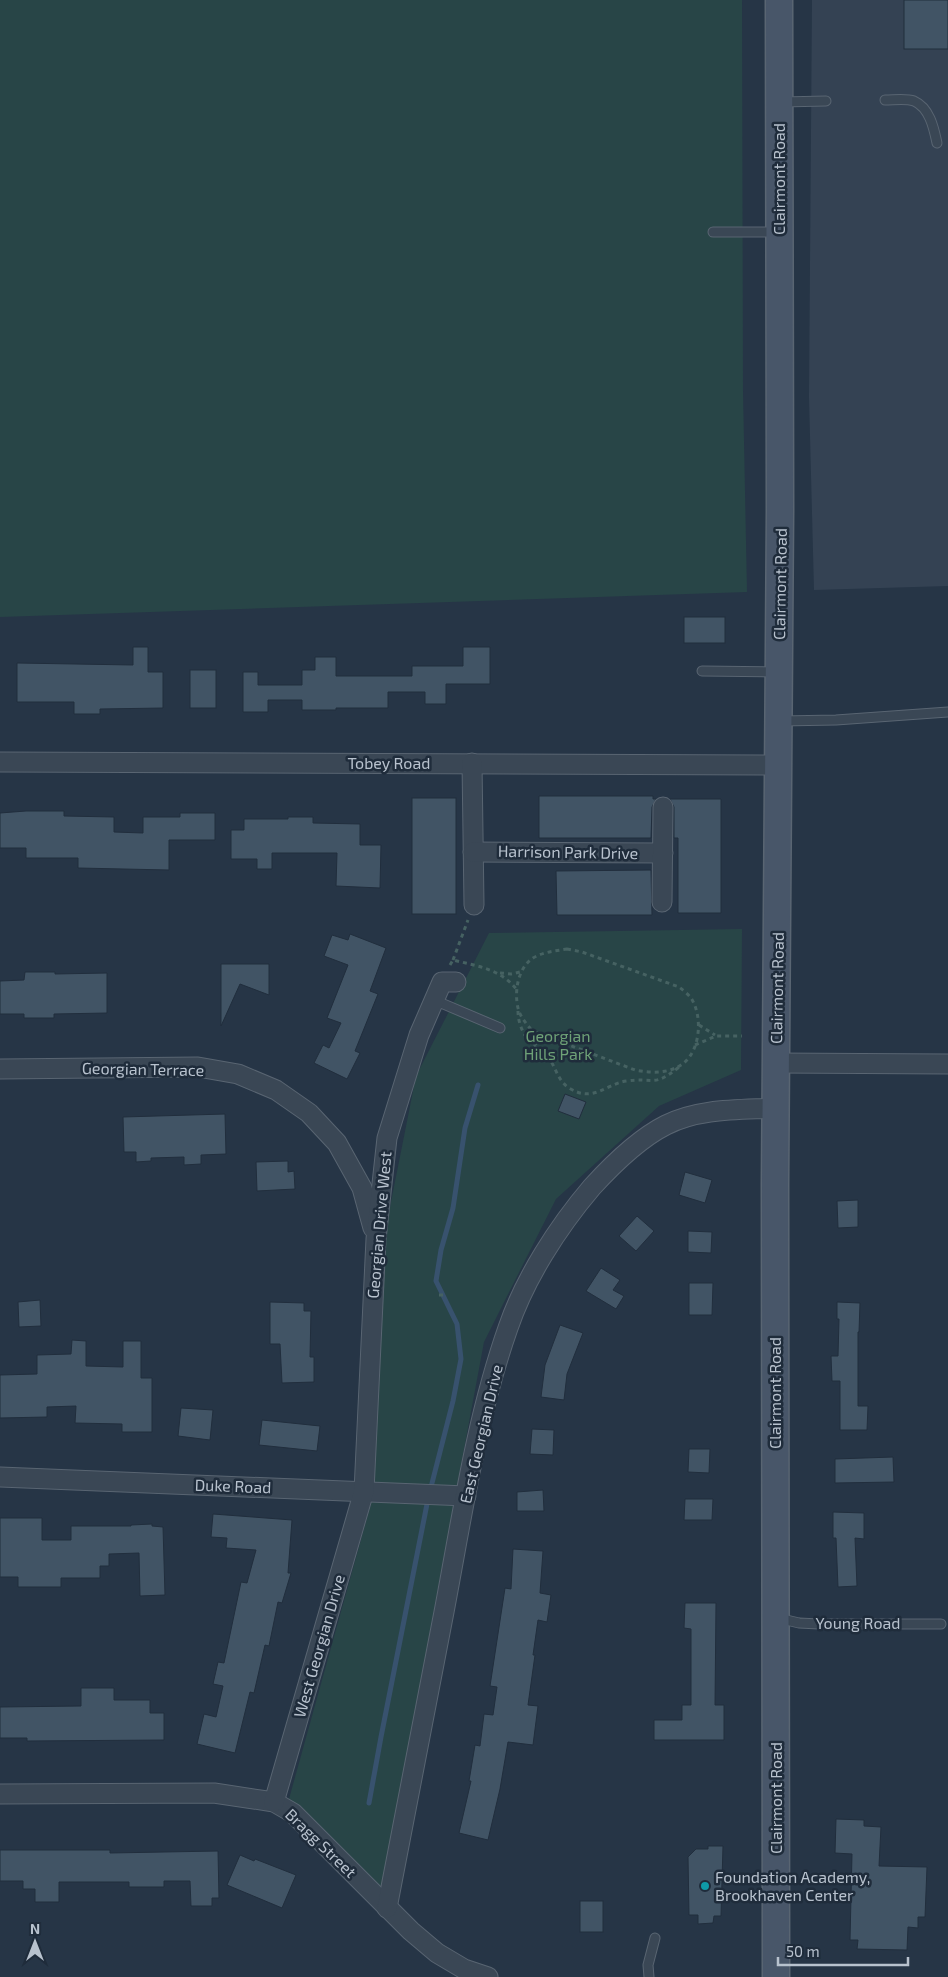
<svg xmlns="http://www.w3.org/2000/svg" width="948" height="1977" font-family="'Exo 2',sans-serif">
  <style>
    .airport { fill: #344253 }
    .green { fill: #284547 }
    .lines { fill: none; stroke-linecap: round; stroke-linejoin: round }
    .stream { stroke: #38526e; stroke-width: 5 }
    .building { fill: #415465; stroke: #212e3d }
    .lane-casing { stroke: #596572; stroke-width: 11 }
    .street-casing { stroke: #596572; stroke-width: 21 }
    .secondary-casing { stroke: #596572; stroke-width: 29 }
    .path { stroke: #466262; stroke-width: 3; stroke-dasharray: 4 4; stroke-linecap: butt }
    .lane { stroke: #3a4755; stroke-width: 9 }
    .street { stroke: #3a4755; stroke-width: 19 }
    .secondary { stroke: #485669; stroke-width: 26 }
    .culture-dot { fill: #0f9aa8; stroke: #1f2c3b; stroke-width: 2 }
    .labels { text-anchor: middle; stroke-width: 5; stroke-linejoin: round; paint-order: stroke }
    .street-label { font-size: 16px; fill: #b8c2ce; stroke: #1f2c3b }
    .park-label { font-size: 16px; fill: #6ea177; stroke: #1f2c3b }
    .poi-label { font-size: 16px; fill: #b8c2ce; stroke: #1f2c3b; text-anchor: start }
  </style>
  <rect width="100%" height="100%" fill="#263546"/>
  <!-- airport -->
  <polygon class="airport" points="812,0 948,0 948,586 814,590 809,397"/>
  <!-- green -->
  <g class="green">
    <polygon points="0,0 742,0 743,391 747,592 0,617"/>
    <polygon points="742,929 741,1070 659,1106 556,1199 484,1342 381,1894 289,1799 372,1500 387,1222 416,1076 489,933"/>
  </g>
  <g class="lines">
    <!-- stream -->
    <g class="stream">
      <polyline points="430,1491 453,1401 461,1359 457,1324 436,1281 441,1250 453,1208 465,1128 478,1085"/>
      <polyline points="369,1803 381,1737 428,1499"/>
    </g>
  </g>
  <!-- building -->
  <g class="building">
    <rect x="904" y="0" width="44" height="49"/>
    <rect x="684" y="617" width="41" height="26"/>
    <polygon points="133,647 148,647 148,672 163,672 163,708 100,709 100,714 74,714 74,702 17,702 17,663 133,665"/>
    <polygon points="463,647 490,647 490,684 446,684 446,704 425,704 425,692 388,692 388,708 336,708 336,710 302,710 302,700 268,700 268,712 243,712 243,672 258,672 258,685 302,685 302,670 315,670 315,657 336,657 336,676 412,676 412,666 463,666"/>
    <rect x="190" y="670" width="26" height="38"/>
    <polygon points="539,796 653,796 653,799 656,799 652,807 651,838 539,838"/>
    <rect x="412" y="798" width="44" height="116"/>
    <polygon points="670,799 721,799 721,913 678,913 678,838 674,838 674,807"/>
    <polygon points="26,811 64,811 64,816 114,817 114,832 143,833 143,817 180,817 180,813 215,813 215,840 169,840 169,870 78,868 78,858 26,858 26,848 0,848 0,813"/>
    <polygon points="288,817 313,817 313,823 360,824 360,845 381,845 380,888 336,886 337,853 272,853 272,869 257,869 257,859 231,859 231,830 244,830 244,819 288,819"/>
    <polygon points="651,870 652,915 557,915 556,871"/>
    <polygon points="350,934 386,948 370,991 378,994 355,1051 360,1053 347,1079 314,1063 323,1045 329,1048 341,1023 327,1018 348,965 324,956 332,935 348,940"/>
    <polygon points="221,964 269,964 269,995 240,984 221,1026"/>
    <polygon points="25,972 55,972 55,974 107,973 107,1013 54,1014 54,1018 24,1018 24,1014 0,1014 0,981 24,980"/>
    <polygon points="565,1094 586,1102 579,1119 558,1111"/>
    <polygon points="225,1114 226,1154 201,1155 201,1164 184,1165 184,1157 151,1158 151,1161 136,1162 136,1152 124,1152 123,1117"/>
    <polygon points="288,1161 288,1172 294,1171 295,1189 257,1191 256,1162"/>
    <polygon points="685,1172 712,1180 705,1203 679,1195"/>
    <polygon points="858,1200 858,1227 838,1228 837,1201"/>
    <polygon points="637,1216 654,1231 636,1251 619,1236"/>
    <polygon points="688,1231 712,1232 711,1253 688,1252"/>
    <polygon points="601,1268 620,1280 613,1290 624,1296 616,1309 586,1291"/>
    <polygon points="689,1283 713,1283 712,1315 689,1315"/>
    <polygon points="40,1300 41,1326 19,1327 18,1302"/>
    <polygon points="270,1302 304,1303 304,1311 311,1311 310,1357 314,1357 314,1382 282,1383 280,1344 270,1344"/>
    <polygon points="837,1302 860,1303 859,1332 858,1332 858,1406 868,1406 867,1430 840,1430 840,1381 832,1381 831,1356 838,1356 839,1319 837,1319"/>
    <polygon points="560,1325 583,1333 567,1374 564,1400 541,1397 545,1365"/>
    <polygon points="72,1340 86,1341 86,1366 123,1367 123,1341 141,1341 141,1378 152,1378 152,1432 122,1432 122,1424 75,1423 76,1406 47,1407 47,1417 0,1418 0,1375 37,1374 37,1355 71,1354"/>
    <polygon points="181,1408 213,1410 210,1440 178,1436"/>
    <polygon points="262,1420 320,1426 317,1451 259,1445"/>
    <polygon points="532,1429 554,1430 553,1455 530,1454"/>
    <polygon points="689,1449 710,1449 709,1473 688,1472"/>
    <polygon points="893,1457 894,1482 835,1483 835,1459"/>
    <polygon points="543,1490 544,1511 517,1511 517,1492"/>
    <polygon points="685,1499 713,1499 712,1520 684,1520"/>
    <polygon points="833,1512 864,1513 864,1539 855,1538 857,1586 838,1587 836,1538 833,1538"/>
    <polygon points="213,1514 292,1520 288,1573 291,1573 282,1603 278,1602 269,1646 265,1645 254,1693 250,1692 235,1753 197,1744 204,1714 216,1717 223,1686 213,1684 218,1662 224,1663 241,1582 247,1583 256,1550 226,1548 227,1538 211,1537"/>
    <polygon points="0,1518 42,1518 42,1540 71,1540 71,1526 131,1526 131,1525 152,1524 152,1526 163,1527 165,1595 140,1596 139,1553 109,1554 109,1566 100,1566 100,1578 61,1578 61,1587 18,1587 18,1577 0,1577"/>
    <polygon points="513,1549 543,1551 540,1593 551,1595 547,1622 538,1620 533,1655 535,1655 528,1705 538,1706 533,1745 508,1742 500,1789 488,1840 459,1833 471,1781 469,1781 475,1745 480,1746 484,1714 493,1715 497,1687 490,1686 505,1588 511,1589"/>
    <polygon points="685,1603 716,1603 715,1705 724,1705 724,1740 654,1740 654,1720 682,1720 682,1705 691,1705 691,1629 684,1628"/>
    <polygon points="81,1688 114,1688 114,1700 150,1700 150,1713 164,1713 164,1740 27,1741 27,1738 0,1738 0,1707 81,1706"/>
    <polygon points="836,1819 864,1820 864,1826 881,1827 879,1866 927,1867 925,1917 918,1917 918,1928 908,1927 907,1950 857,1949 858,1940 850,1940 852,1854 835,1853"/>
    <polygon points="708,1846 723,1846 721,1916 714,1916 713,1923 698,1924 698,1915 689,1915 688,1857 696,1849 708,1849"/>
    <polygon points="0,1850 110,1850 110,1853 218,1851 219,1898 212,1898 212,1906 191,1906 190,1881 164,1881 164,1887 129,1887 129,1882 59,1882 59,1902 35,1902 35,1889 23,1889 23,1881 0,1881"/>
    <polygon points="240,1855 254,1861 255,1859 296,1875 282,1908 227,1885"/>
    <rect x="580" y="1901" width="23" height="31"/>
  </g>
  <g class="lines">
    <!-- lane casing -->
    <g class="lane-casing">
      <g id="lane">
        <path d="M885 100C894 100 906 98 914 101 930 108 934 129 937 143"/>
        <polyline points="782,102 826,101"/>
        <polyline points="713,232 777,232"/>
        <polyline points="702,671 776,672"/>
        <polyline points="781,721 836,720 948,712"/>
        <polyline points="434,1000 500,1028"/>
        <polyline points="778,1618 799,1623 819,1624 941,1624"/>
        <polyline points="649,1977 648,1965 655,1938"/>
      </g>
    </g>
    <!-- street casing -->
    <g class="street-casing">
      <g id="street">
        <polyline points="0,762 778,765"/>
        <polyline points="472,763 474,905"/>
        <polyline points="473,852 663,853"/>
        <polyline points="662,902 663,807"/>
        <polyline points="776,1063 948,1064"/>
        <polyline points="0,1069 198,1067 238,1074 276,1090 309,1113 337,1143 362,1188 373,1228"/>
        <polyline points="0,1477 466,1496"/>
        <polyline points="0,1794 214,1793 274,1802 293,1813 411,1931 437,1953 464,1969 488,1977"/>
        <polyline points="274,1802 364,1491 376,1239 387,1138 419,1035 442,982 456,982"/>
        <path d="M387 1908C406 1809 425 1710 444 1612 462 1517 476 1419 508 1328 525 1278 558 1227 592 1187 613 1164 638 1139 666 1125 699 1108 740 1110 776 1108"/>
      </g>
    </g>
    <!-- secondary casing -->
    <g class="secondary-casing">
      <polyline id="secondary" points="776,1977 775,1184 780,511 779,0"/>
    </g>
    <!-- path -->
    <g class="path">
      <path d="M567 949 582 952 679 987C683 990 688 994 691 998 703 1016 701 1052 681 1065 667 1074 650 1073 635 1070L532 1031C527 1024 520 1017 518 1008 514 991 518 968 533 958 543 952 555 951 567 949Z"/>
      <polyline points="453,960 468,920"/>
      <path d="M450 965 453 960C477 966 501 969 517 990"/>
      <polyline points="500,973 511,974 520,972"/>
      <path d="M518 1011C518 1026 526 1041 539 1050 541 1053 545 1054 548 1057 556 1067 557 1080 569 1088 593 1103 604 1085 626 1081 654 1077 653 1088 679 1067"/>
      <polyline points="699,1025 715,1035"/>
      <polyline points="695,1045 716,1036 742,1036"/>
      <polyline points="534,1046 542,1035"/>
      <polyline points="439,1295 447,1295"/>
    </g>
    <!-- lane -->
    <use href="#lane" class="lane"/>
    <!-- street -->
    <use href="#street" class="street"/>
    <!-- secondary -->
    <use href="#secondary" class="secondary"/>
  </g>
  <!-- markers -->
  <circle class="culture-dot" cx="705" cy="1886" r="5"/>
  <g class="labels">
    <!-- street labels -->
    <g class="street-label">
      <text transform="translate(779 179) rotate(-90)" y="6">Clairmont Road</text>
      <text transform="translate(780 584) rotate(-89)" y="6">Clairmont Road</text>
      <text x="389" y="769">Tobey Road</text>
      <text transform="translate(568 852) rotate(1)" y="6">Harrison Park Drive</text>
      <text transform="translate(777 988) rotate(-89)" y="6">Clairmont Road</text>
      <text transform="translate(143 1069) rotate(1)" y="6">Georgian Terrace</text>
      <text transform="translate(379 1225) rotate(-85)" y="6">Georgian Drive West</text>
      <text transform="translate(775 1393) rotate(-90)" y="6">Clairmont Road</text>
      <text transform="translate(481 1434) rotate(-77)" y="6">East Georgian Drive</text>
      <text transform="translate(233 1486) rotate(2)" y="6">Duke Road</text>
      <text x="858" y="1629">Young Road</text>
      <text transform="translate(319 1646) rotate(-74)" y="6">West Georgian Drive</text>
      <text transform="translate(776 1798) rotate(-90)" y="6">Clairmont Road</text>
      <text transform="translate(321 1843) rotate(44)" y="6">Bragg Street</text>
    </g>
    <!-- park labels -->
    <g class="park-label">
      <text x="558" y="1042">Georgian<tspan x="558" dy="18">Hills Park</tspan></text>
    </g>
    <!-- poi labels -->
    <g class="poi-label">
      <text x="715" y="1883">Foundation Academy,<tspan x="715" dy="18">Brookhaven Center</tspan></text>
    </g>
  </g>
  <!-- north arrow -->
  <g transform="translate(35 1942)" stroke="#1f2c3b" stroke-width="4" paint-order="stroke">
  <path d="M0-4L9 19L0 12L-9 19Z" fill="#b8c2ce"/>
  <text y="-8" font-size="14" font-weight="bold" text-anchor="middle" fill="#b8c2ce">N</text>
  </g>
  <!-- scale -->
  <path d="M778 1957v8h130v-8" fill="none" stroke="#b8c2ce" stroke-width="2.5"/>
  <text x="786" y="1957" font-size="15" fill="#b8c2ce" stroke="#1f2c3b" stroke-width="4" paint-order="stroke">50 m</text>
</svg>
